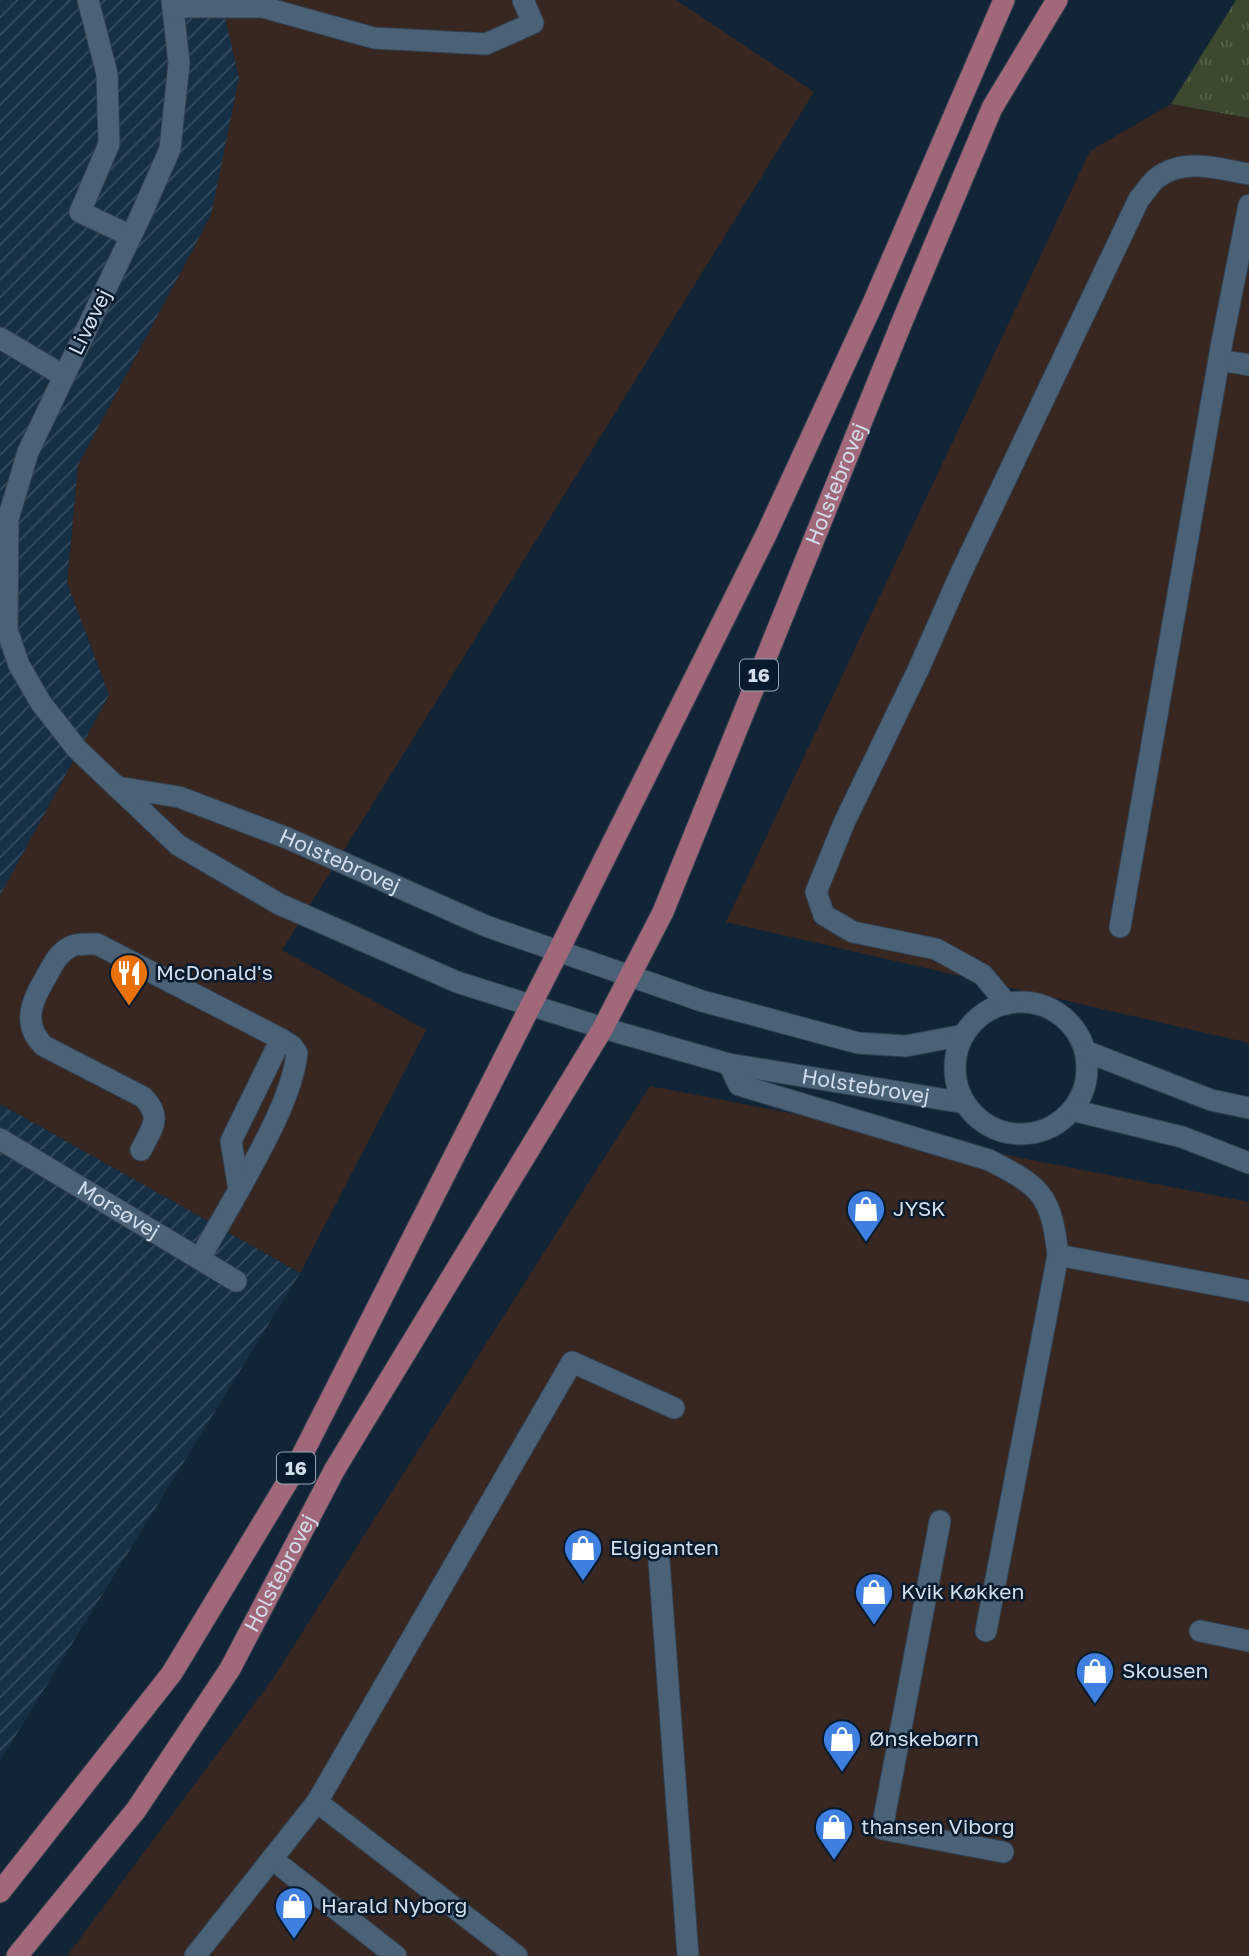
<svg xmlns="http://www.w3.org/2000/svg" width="1249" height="1956" font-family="'Golos Text',sans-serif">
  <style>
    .commercial { fill: #382620 }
    .industrial { fill: url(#industrial-furrows) }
    .grass { fill: url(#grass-tufts) }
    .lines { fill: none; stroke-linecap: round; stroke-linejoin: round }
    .minor-casing { stroke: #32404f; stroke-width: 23 }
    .major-casing { stroke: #32404f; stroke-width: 23 }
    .minor { stroke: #4b6176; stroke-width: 21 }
    .major { stroke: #a06879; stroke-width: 21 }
    .labels { text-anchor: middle; stroke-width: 5; stroke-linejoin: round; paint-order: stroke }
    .shield { fill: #081b2d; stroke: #95a4b1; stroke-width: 2 }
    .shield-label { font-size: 19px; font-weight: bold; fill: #d2deea }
    .street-label { font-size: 21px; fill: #d2deea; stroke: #081b2d }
    .poi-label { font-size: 21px; fill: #d2deea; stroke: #081b2d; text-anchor: start }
  </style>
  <defs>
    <pattern id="industrial-furrows" width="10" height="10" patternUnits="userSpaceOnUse" patternTransform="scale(1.75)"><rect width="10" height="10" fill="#152f45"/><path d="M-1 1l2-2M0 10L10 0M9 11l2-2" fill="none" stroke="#364d60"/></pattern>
    <pattern id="grass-tufts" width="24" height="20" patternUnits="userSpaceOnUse" patternTransform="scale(1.75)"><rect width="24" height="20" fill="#3d492e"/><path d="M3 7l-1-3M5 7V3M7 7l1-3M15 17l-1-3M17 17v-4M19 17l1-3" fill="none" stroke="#58634c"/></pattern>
  </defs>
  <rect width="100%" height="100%" fill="#112537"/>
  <!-- commercial -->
  <g class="commercial">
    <polygon points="221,0 676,0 814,92 282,950 426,1030 300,1273 0,1104 0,895 109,695 67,583 78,465 211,215"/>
    <polygon points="1171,104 1249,118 1249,1043 726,922 1090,151"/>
    <polygon points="650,1086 1249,1202 1249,1956 67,1956 272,1680"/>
  </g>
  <!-- industrial -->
  <g class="industrial">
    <polygon points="0,0 221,0 239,78 211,215 78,465 67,583 109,695 0,895"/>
    <polygon points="0,1104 300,1273 0,1761"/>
  </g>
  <!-- grass -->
  <polygon class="grass" points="1236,0 1249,0 1249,118 1171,104"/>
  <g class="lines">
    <!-- minor casing -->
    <g class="minor-casing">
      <g id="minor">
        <polyline points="88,0 107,74 109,144 80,212 131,236"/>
        <path id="s1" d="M172 0 179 63 170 149 141 215 28 452 8 519 7 630 19 665 41 703 77 749 178 845 279 904 457 982 603 1028 729 1064 965 1103"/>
        <polyline points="173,7 262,7 374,38 486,44 533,23 523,0"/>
        <polyline points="0,338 64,376"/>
        <polyline points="1219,360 1249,365"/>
        <path id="s2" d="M117 787 179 797 287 838 486 926 702 1001 858 1043 906 1046 964 1035"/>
        <polyline points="1120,927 1222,342 1249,205"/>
        <circle cx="1021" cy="1068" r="66"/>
        <path d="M1007 1004 983 975 936 949 853 932 824 915 816 892 844 823 919 668 960 575 1139 199C1145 193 1150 183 1157 178 1184 157 1219 169 1249 174"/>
        <polyline points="1085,1051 1211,1100 1249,1108"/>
        <path d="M729 1064 739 1085 989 1160C1042 1187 1051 1195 1058 1255L986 1631"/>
        <polyline points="1072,1110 1182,1137 1249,1163"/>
        <path id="s3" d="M0 1139 236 1281"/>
        <path d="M141 1150C152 1128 163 1117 143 1097L44 1046C21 1024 32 1000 46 977 52 966 58 953 70 947 78 943 88 944 97 944L281 1039 292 1046 297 1053C292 1097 260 1151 239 1190"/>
        <polyline points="1058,1255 1249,1291"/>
        <polyline points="200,1258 239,1190 231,1141 281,1039"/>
        <polyline points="940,1521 882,1829 1003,1852"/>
        <polyline points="659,1561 688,1956"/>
        <polyline points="1200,1631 1249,1641"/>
        <polyline points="317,1802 517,1956"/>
        <polyline points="272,1859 396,1956"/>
        <polyline points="195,1956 317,1802 572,1362 674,1408"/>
      </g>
    </g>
    <!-- major casing -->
    <g class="major-casing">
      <g id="major">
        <polyline points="0,1892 172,1673 294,1471 558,952 766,535 873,303 1004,0"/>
        <path id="s4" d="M17 1956 136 1810 230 1669 335 1469 603 1028 663 912 904 317 992 108 1057 0"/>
      </g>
    </g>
    <!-- minor -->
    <use href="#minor" class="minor"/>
    <!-- major -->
    <use href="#major" class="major"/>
  </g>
  <!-- icons -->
  <defs>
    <g id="restaurant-pin" transform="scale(2.0125)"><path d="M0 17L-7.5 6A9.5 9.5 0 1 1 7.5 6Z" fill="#e8710a" stroke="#081b2d"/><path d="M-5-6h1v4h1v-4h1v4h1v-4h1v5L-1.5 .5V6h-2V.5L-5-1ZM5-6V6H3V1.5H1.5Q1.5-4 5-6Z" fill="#fff"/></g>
    <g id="shop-pin" transform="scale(2.0125)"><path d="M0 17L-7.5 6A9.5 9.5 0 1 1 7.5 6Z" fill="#3f7fe0" stroke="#081b2d"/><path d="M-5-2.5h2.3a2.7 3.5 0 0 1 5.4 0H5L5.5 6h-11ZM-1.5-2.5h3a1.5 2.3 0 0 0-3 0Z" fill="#fff"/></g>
  </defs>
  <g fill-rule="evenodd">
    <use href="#restaurant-pin" x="129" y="973"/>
    <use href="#shop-pin" x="866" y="1209"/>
    <use href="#shop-pin" x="583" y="1548"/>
    <use href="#shop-pin" x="874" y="1592"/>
    <use href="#shop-pin" x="1095" y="1671"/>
    <use href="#shop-pin" x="842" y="1739"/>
    <use href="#shop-pin" x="834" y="1827"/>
    <use href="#shop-pin" x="294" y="1906"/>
  </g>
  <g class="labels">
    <!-- shield labels -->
    <g class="shield">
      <rect x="740" y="659.5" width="38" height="31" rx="5"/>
      <rect x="277" y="1452.5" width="38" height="31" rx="5"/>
    </g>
    <g class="shield-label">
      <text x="759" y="682">16</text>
      <text x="296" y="1475">16</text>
    </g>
    <!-- street labels -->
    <g class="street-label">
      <text transform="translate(90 322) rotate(-64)" y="7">Livøvej</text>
      <text dy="7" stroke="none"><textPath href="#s4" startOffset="1692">Holstebrovej</textPath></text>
      <text dy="7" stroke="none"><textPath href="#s2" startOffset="236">Holstebrovej</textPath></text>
      <text dy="7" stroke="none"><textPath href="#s1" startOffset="1678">Holstebrovej</textPath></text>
      <text dy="7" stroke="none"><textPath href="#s3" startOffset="138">Morsøvej</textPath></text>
      <text dy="7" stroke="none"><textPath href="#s4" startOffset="466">Holstebrovej</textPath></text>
    </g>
    <!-- poi labels -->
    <g class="poi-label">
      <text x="156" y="980">McDonald's</text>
      <text x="893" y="1216">JYSK</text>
      <text x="610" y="1555">Elgiganten</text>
      <text x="901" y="1599">Kvik Køkken</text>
      <text x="1122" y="1678">Skousen</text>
      <text x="869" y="1746">Ønskebørn</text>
      <text x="861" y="1834">thansen Viborg</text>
      <text x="321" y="1913">Harald Nyborg</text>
    </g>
  </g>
</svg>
